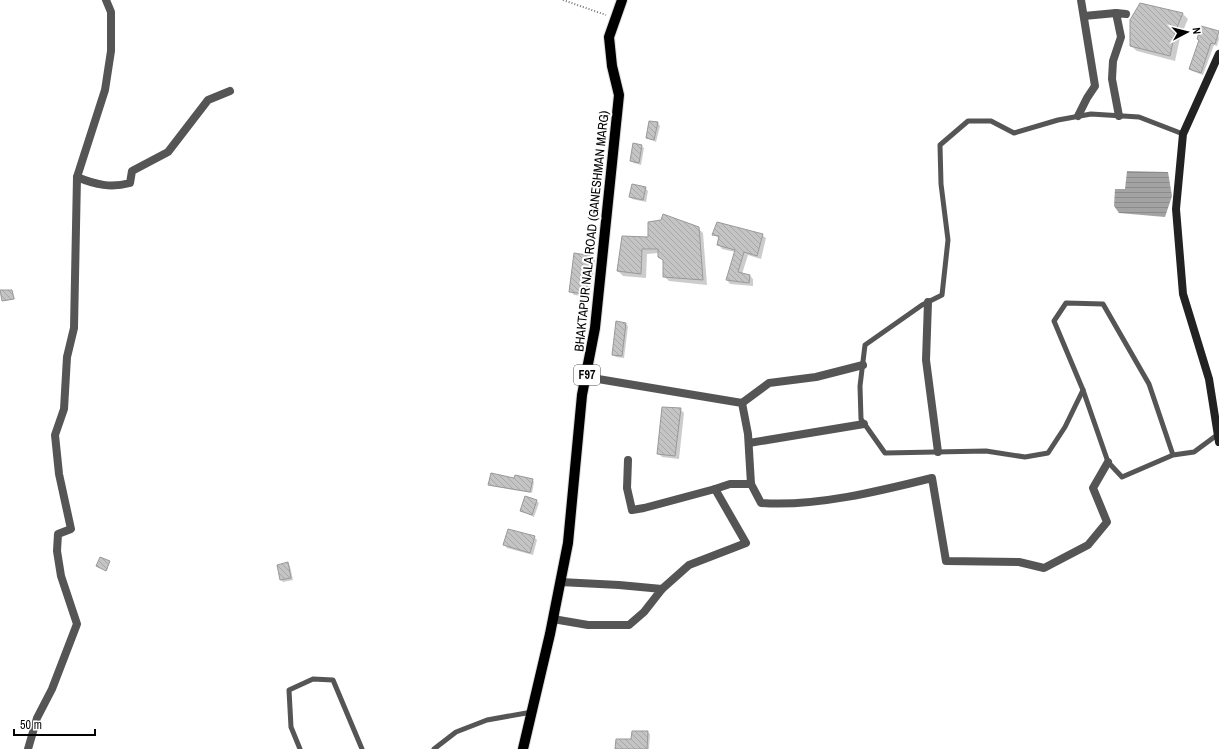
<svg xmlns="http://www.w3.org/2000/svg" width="1219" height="749" font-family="'Archivo Narrow',sans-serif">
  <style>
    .water { fill: url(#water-rules) }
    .shadow { fill: #0003 }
    .building { fill: url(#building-back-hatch); stroke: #999 }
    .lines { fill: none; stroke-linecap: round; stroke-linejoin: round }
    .primary-casing { stroke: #dbdbdb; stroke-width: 12 }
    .path { stroke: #777; stroke-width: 2; stroke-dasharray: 1 2; stroke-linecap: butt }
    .lane { stroke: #555; stroke-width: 5 }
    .street { stroke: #555; stroke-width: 8 }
    .secondary { stroke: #222; stroke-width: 8 }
    .primary { stroke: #000; stroke-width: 10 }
    .labels { text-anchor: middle; stroke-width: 4; stroke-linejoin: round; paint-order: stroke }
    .shield { fill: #fff; stroke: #4c4c4c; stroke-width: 1 }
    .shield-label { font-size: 12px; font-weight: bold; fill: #000 }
    .street-label { font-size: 13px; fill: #000; stroke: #fff }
  </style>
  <defs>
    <pattern id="water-rules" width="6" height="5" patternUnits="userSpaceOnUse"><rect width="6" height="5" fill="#a3a3a3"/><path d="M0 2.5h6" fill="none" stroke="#8b8b8b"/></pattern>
    <pattern id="building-back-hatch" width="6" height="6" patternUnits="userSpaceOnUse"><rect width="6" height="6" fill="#c4c4c4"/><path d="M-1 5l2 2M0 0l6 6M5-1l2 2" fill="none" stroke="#a7a7a7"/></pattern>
  </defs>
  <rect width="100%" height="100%" fill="#fff"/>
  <!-- water -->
  <polygon class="water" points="1127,171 1168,172 1172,196 1165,217 1119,213 1114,206 1115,189 1125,189"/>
  <!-- shadow -->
  <g class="shadow">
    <polygon points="1140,4 1183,14 1188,19 1180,38 1175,61 1137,51 1131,46"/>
    <polygon points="1218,32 1219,39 1217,46 1214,45 1203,75 1192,71 1190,69"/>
    <polygon points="650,122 658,123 660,126 656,142 647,138"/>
    <polygon points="641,146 644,148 641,165 634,163 631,161"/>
    <polygon points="645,188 648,191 646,202 632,199 630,197"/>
    <polygon points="698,228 703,233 707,285 669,281 664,276 664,261 659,253 647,254 646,278 623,276 618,271 649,238"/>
    <polygon points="713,234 762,235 766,238 761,259 748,255 742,274 750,276 753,279 753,286 730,284 727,280 735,252 722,249 719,245 720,239"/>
    <polygon points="591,257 595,260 590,297 574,295 570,291"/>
    <polygon points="12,291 15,299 4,301 3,300"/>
    <polygon points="625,324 628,326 624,358 616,357 613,355"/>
    <polygon points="680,409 684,413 679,459 662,457 658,453"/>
    <polygon points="515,479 532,480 534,482 532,493 491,486 489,484"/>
    <polygon points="536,501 539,503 534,517 521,511"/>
    <polygon points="534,537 537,540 533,555 507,548 505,545"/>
    <polygon points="109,562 107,571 98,566"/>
    <polygon points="288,564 290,566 293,580 283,582 281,580 278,566"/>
    <polygon points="647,732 650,734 649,749 616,749"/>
  </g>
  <!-- building -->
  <g class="building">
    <polygon points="1140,3 1183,13 1175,32 1170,56 1130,46 1130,20"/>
    <polygon points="1201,26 1219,31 1215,44 1211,43 1201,73 1189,69 1199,40 1197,39"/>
    <polygon points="649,121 658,122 654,140 646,138"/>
    <polygon points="633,143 642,145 639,163 630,161"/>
    <polygon points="632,184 646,187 643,200 629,197"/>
    <polygon points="663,214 699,227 703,280 663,277 663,260 658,257 658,249 642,249 641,274 617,271 622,236 648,237 648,222 661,220"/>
    <polygon points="717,222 763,234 757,256 744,252 738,272 750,275 749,283 726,280 735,250 717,245 719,236 712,235"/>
    <polygon points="574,253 592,256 586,294 569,292"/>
    <polygon points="0,290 12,290 14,299 2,301"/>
    <polygon points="616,321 626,323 622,356 612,355"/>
    <polygon points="662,407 681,408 675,456 657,454"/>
    <polygon points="491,473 514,478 515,475 533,479 530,492 488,485"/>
    <polygon points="525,496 537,500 532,515 520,511"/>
    <polygon points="508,529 535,536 530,553 503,545"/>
    <polygon points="100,557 110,561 106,571 96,566"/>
    <polygon points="288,562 291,578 280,580 277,565"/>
    <polygon points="632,731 648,731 647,749 615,749 616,739 631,739"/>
  </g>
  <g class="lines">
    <!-- primary casing -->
    <g class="primary-casing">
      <polyline id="primary" points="523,749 550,634 568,543 582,395 595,328 619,95 612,66 609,37 622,0"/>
    </g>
    <!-- path -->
    <polyline class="path" points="563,0 606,15"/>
    <!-- lane -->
    <g class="lane">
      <polyline points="1083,390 1065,427 1048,453 1025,457 986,451 885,453 861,419 860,386 865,345 922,305 942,295 948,240 941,184 940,145 968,121 991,121 1014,133 1058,120 1091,114 1139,117 1183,134"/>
      <polyline points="1173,455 1149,384 1103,304 1066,303 1054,321 1083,390 1108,462 1122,477 1173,455 1194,452 1217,435"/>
      <polyline points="300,749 291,727 289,690 313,679 333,680 362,749"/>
      <polyline points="434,749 456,732 487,720 532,712"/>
    </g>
    <!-- street -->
    <g class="street">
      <polyline points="1084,16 1116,13"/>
      <polyline points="1078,116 1087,98 1095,86 1081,0"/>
      <polyline points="1119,116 1112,79 1113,61 1121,37 1116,13 1126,14"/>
      <path d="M77 177C96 185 111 188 130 183L132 171 168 152 208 100 230 91"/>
      <polyline points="928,302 926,360 938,452"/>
      <path d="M586 377 742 403 748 434 751 484 761 503C815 507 880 491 932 478L946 561 1019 562 1044 568 1088 545 1107 522 1093 488 1108 462"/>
      <polyline points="742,403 769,383 816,377 863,365"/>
      <polyline points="749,443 864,424"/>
      <polyline points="628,460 627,488 632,510 644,508 715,489 746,543 689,565 662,589"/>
      <polyline points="715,489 730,484 751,484"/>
      <polyline points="553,619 588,625 629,625 644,612 662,589 619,585 560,582"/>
      <polyline points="28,749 37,718 52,689 77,624 61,576 57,551 58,534 71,529 59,474 55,435 64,409 67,357 74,328 77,177 105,90 111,51 111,12 106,0"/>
    </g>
    <!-- secondary -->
    <polyline class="secondary" points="1219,54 1183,134 1176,209 1183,294 1209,379 1219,442"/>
    <!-- primary -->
    <use href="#primary" class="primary"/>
  </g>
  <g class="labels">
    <!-- shield labels -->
    <rect class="shield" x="574" y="365" width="26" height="20" rx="3"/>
    <g class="shield-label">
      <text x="587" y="379">F97</text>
    </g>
    <!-- street labels -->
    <g class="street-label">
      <text transform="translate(591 231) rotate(-84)" y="5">BHAKTAPUR NALA ROAD (GANESHMAN MARG)</text>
    </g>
  </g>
  <!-- north arrow -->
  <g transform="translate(1187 32) rotate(83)" stroke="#ffffff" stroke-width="3" paint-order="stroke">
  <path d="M0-3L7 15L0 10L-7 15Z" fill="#000000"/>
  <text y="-6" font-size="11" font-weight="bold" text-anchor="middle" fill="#000000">N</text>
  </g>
  <!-- scale -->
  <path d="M14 729v6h81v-6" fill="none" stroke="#000000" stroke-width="2"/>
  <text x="20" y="729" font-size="12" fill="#000000" stroke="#ffffff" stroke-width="3" paint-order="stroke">50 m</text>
</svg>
